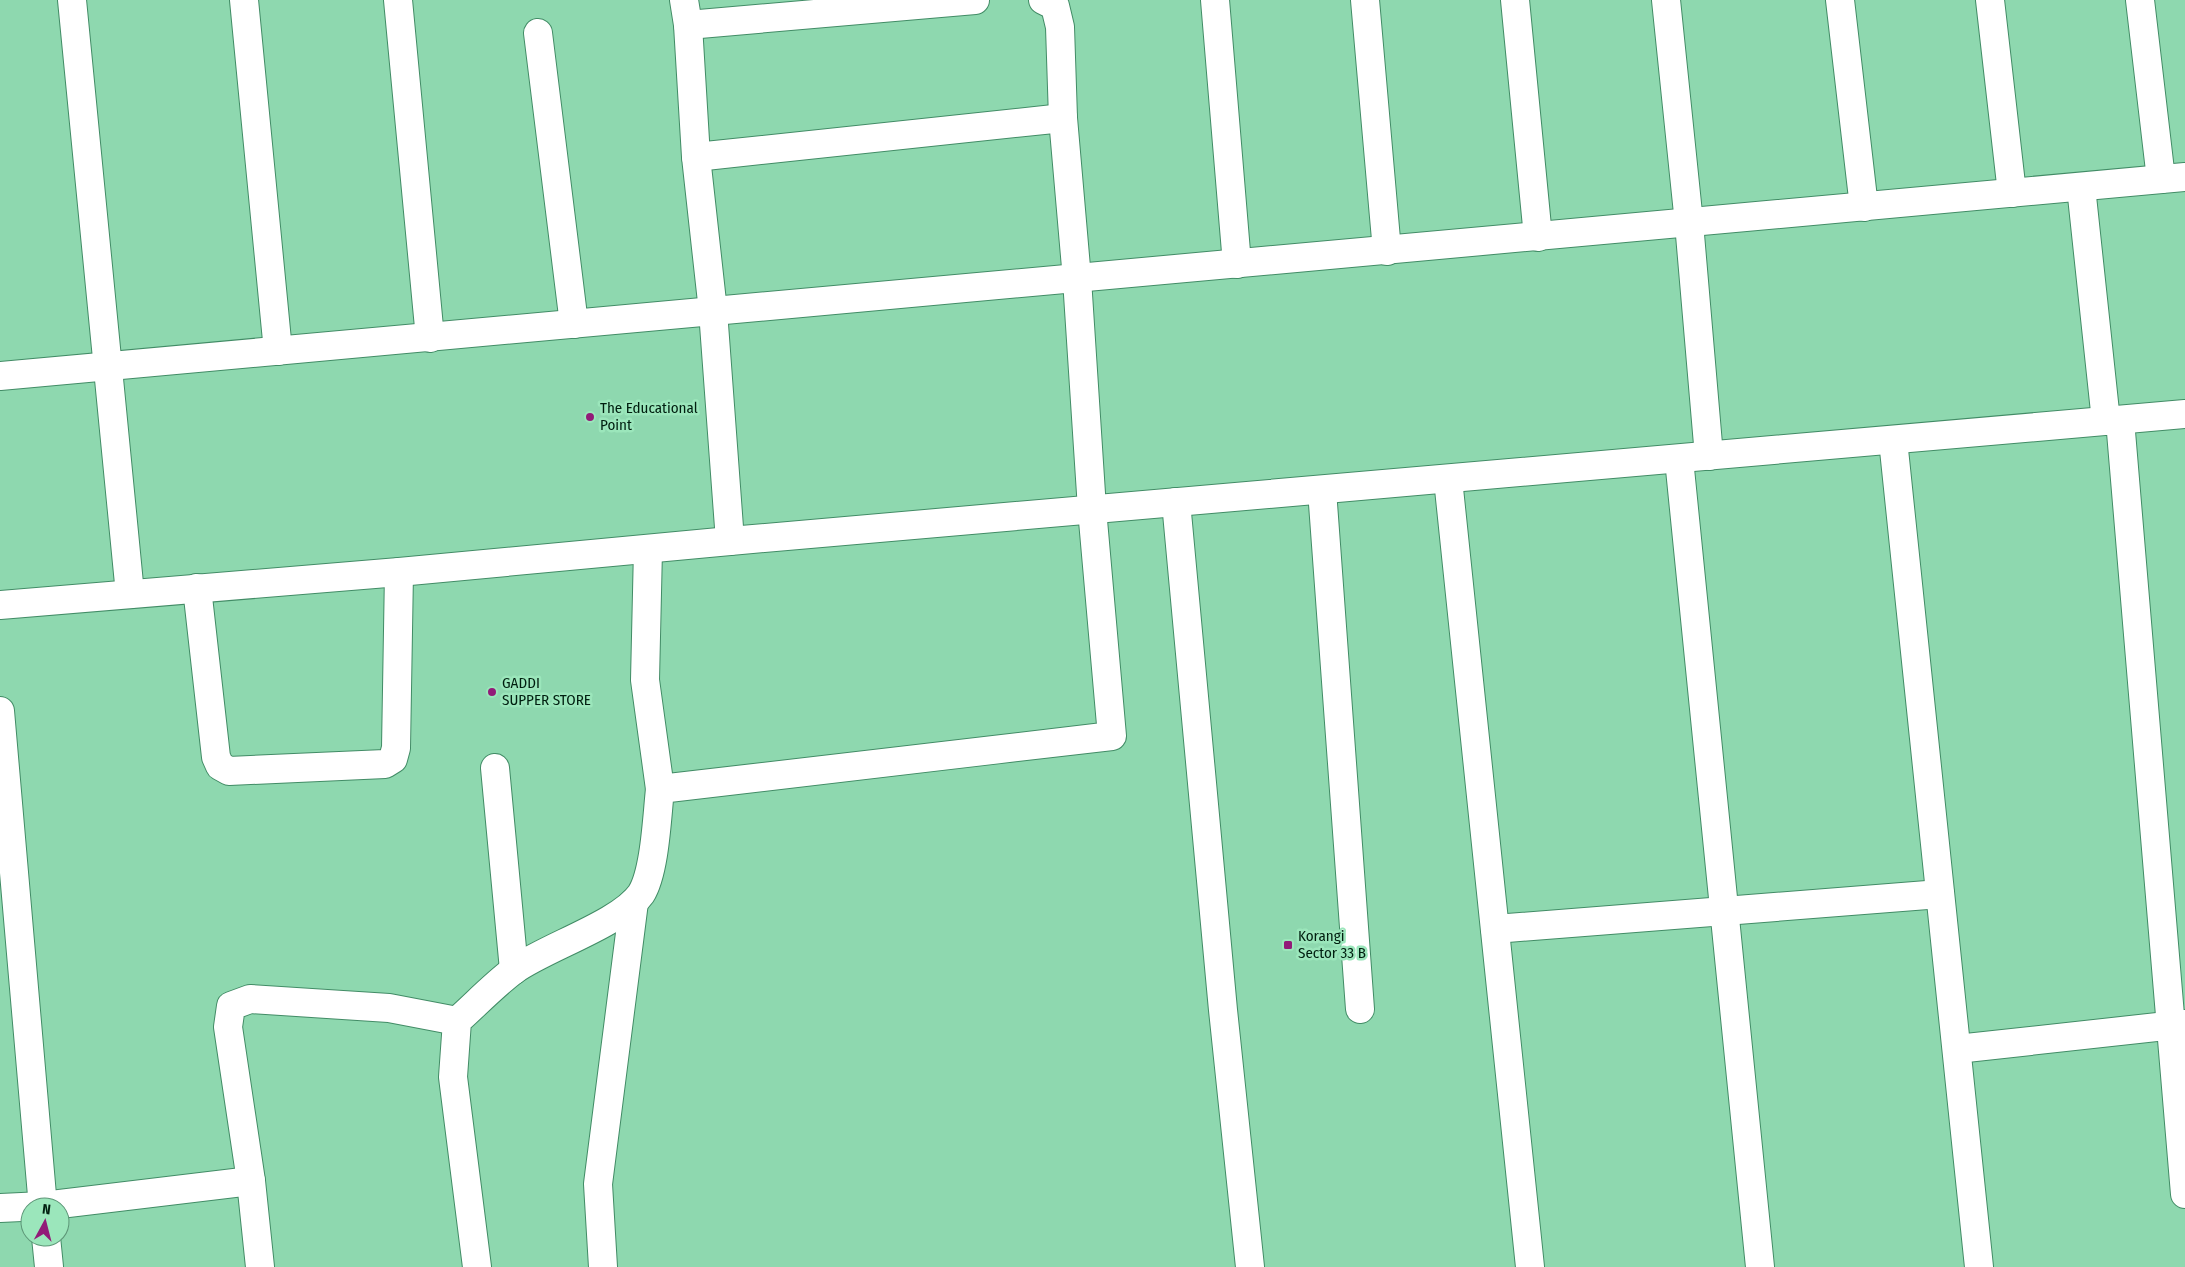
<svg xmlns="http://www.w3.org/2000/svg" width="2185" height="1267" font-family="'Fira Sans Condensed',sans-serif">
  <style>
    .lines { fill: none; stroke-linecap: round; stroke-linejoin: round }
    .minor-casing { stroke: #428c66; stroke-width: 30 }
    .tertiary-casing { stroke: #428c66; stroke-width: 30 }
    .minor { stroke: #fff; stroke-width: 28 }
    .tertiary { stroke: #fff; stroke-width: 28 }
    .poi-dot { fill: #921a78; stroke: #9be6bb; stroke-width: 2 }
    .labels { text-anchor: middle; stroke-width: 5; stroke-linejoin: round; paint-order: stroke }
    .poi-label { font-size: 15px; fill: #011f10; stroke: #9be6bb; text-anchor: start }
  </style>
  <rect width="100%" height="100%" fill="#8ed8af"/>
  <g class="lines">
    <!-- minor casing -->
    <g class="minor-casing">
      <g id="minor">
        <polyline points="244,0 278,351"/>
        <polyline points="398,0 430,338"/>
        <polyline points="684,0 688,25 696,157 713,311 730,541"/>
        <polyline points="1215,0 1237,264"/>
        <polyline points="1365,0 1387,251"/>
        <polyline points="1515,0 1538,237"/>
        <polyline points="1840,0 1864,207"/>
        <polyline points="1990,0 2012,193"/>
        <polyline points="2140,0 2161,179"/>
        <polyline points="688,25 975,0"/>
        <polyline points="538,33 574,324"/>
        <polyline points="696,157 1063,118"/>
        <polyline points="2081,187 2106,421"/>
        <polyline points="0,376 2185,177"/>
        <polyline points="2120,420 2185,1194"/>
        <polyline points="1893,440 1979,1267"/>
        <polyline points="1679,459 1760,1267"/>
        <polyline points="1448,479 1530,1267"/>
        <polyline points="1322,490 1360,1009"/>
        <polyline points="1176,502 1223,1010 1250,1267"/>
        <polyline points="648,549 645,680 660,789"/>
        <polyline points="197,588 216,757 220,766 229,771 385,764 393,759 396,748 399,572"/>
        <polyline points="0,711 43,1207"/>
        <polyline points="495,768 514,970"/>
        <polyline points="1495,929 1940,894"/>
        <polyline points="1957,1049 2185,1024"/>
        <polyline points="0,1208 43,1206 251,1181"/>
        <polyline points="46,1237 49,1267"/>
        <polyline points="260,1267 251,1181 228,1027 231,1006 250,999 389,1008 457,1021"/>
        <path d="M477 1267 453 1077 457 1021C476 1004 494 985 514 970 546 947 620 924 641 894 655 872 657 816 660 789L1112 736 1092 509 1077 279 1063 118 1060 27 1055 6 1043 0"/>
        <polyline points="603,1267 598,1184 634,902"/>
      </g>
    </g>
    <!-- tertiary casing -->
    <g class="tertiary-casing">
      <g id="tertiary">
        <polyline points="72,0 130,594"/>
        <polyline points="1666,0 1689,223 1709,456"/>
        <polyline points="0,605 399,572 730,541 2185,414"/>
      </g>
    </g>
    <!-- minor -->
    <use href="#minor" class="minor"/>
    <!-- tertiary -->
    <use href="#tertiary" class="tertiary"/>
  </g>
  <!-- markers -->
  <g class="poi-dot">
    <circle cx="590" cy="417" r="5"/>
    <circle cx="492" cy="692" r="5"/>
    <rect x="1283" y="940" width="10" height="10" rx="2.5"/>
  </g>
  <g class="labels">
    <!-- poi labels -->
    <g class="poi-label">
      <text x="600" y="413">The Educational<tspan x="600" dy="17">Point</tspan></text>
      <text x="502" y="688">GADDI<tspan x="502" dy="17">SUPPER STORE</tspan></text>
      <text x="1298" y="941">Korangi<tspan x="1298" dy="17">Sector 33 B</tspan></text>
    </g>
  </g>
  <!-- north arrow -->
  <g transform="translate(45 1222) rotate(7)"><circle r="24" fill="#9be6bb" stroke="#5d9677"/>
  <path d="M0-4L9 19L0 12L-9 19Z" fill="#921a78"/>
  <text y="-8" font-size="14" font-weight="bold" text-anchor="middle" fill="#011f10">N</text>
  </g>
</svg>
